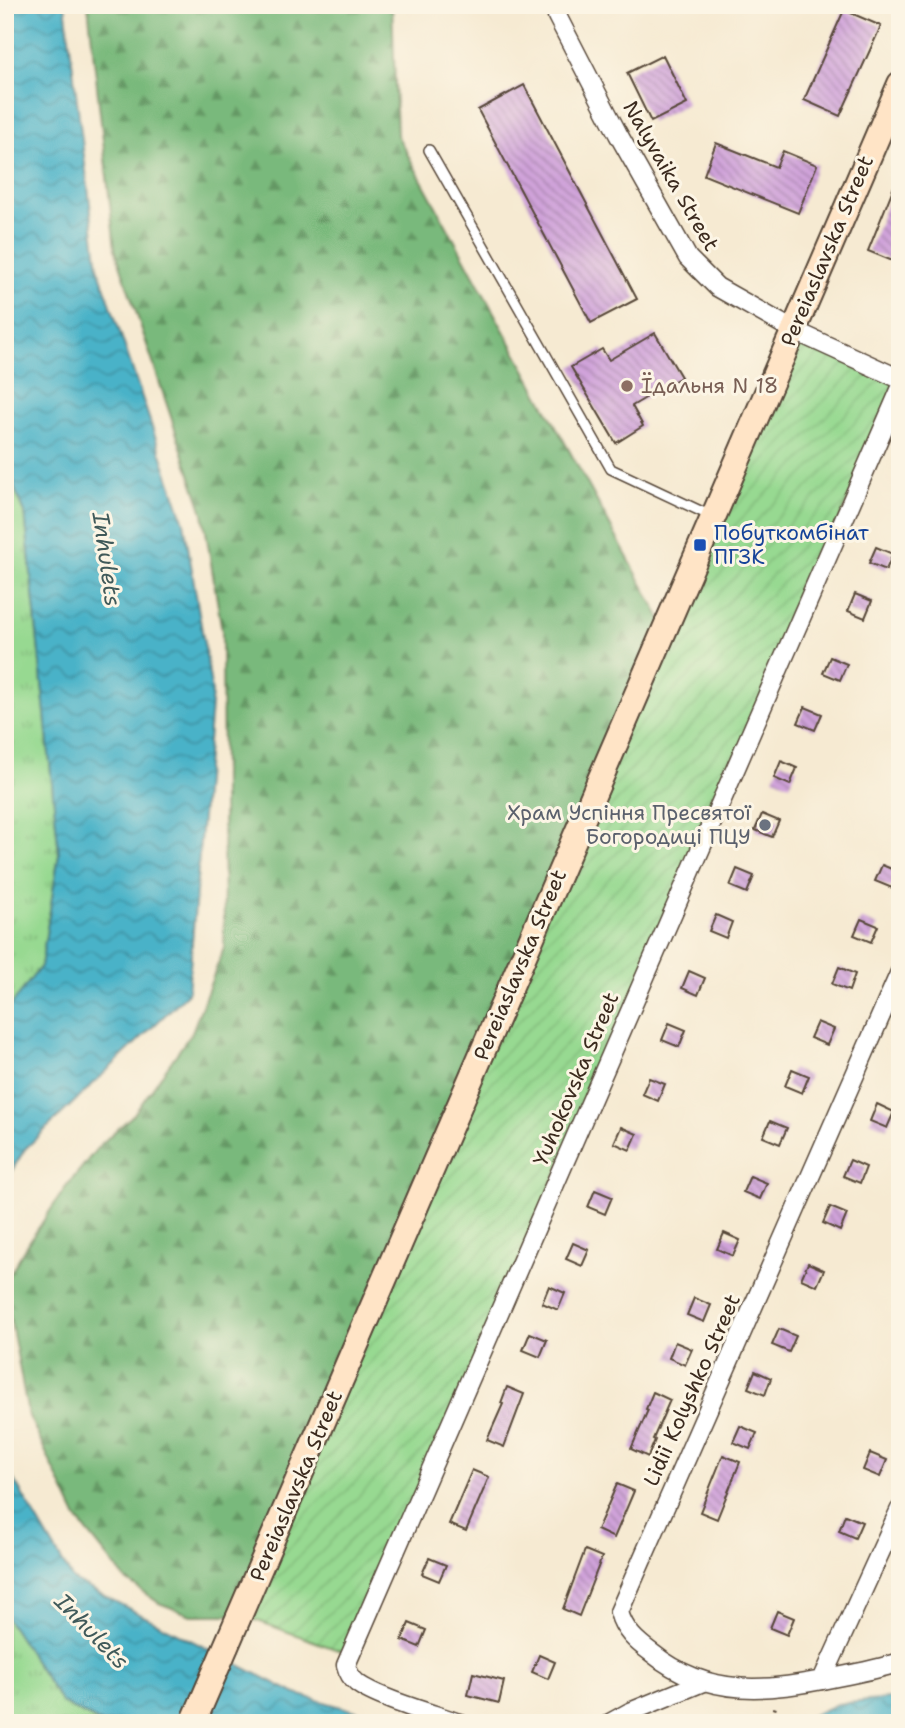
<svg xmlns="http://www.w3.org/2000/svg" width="905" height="1728" font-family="'Shantell Sans',sans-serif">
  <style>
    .grass { fill: url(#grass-tufts); stroke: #698258; stroke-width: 2 }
    .forest { fill: url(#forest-firs); stroke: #5a724c; stroke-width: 2 }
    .garden { fill: url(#garden-furrows); stroke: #698258; stroke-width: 2 }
    .water { fill: url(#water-waves); stroke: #426e73; stroke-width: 2 }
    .building { fill: url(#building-back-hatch) }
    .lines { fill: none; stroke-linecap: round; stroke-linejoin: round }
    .lane-casing { stroke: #574739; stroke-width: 12 }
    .street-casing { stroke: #574739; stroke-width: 21 }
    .secondary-casing { stroke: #574739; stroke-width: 28 }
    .path { stroke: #574739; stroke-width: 3.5; stroke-dasharray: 2 5; stroke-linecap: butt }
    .lane { stroke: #fff; stroke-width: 9 }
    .street { stroke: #fff; stroke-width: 18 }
    .secondary { stroke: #ffe4c6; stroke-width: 24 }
    .education-dot { fill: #8d6e63; stroke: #fcf5e5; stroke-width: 2.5 }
    .transit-dot { fill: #1a4fb4; stroke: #fcf5e5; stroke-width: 2.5 }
    .worship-dot { fill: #6b7280; stroke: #fcf5e5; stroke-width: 2.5 }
    .labels { text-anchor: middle; stroke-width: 6; stroke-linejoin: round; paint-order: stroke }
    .street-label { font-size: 21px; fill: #3b2a1e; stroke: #fcf5e5 }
    .education-label { font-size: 21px; fill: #785e54; stroke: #fcf5e5; text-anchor: start }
    .transit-label { font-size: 21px; fill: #164399; stroke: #fcf5e5; text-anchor: start }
    .worship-label { font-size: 21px; fill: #5b616d; stroke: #fcf5e5; text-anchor: end }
    .water-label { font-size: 23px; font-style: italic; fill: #405a5a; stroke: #fcf5e5 }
  </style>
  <defs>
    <pattern id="grass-tufts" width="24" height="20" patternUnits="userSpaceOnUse" patternTransform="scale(1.75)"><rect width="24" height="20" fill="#97d991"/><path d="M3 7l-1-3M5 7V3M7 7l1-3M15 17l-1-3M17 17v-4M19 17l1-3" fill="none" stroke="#83ba7d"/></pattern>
    <pattern id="forest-firs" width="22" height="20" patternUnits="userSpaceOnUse" patternTransform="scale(1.75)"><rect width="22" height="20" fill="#79b97b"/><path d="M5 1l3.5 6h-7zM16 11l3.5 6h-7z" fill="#649764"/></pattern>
    <pattern id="garden-furrows" width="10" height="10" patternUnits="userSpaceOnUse" patternTransform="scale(1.75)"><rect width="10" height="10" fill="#97d991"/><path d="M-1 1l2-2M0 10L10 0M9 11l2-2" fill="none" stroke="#83ba7d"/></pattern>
    <pattern id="water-waves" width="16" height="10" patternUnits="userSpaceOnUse" patternTransform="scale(1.75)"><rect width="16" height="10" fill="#49b2c8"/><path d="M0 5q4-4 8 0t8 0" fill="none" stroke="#3e91a2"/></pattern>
    <pattern id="building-back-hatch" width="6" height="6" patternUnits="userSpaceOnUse" patternTransform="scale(1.75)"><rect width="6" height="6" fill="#d0a3da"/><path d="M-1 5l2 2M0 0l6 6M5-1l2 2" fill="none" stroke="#aa85b0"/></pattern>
  </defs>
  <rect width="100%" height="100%" fill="#fcf5e5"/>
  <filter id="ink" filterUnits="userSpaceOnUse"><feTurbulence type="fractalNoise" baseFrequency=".0143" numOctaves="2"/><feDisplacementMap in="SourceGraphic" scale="14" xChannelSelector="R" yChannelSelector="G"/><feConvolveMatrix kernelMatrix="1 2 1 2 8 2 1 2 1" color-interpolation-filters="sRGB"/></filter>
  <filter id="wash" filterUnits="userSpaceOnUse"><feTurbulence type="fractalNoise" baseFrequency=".00686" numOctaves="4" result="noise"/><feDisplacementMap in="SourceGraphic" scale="28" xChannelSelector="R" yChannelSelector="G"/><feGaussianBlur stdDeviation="1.57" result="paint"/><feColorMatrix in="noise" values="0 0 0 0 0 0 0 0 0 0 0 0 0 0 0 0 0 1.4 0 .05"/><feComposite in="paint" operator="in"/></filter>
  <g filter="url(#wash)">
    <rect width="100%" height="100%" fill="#f6ead2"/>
    <!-- grass -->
    <g class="grass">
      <polygon points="5,466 25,513 59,854 41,966 5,1013"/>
      <polygon points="5,1616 62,1703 101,1723 5,1723"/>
    </g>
    <!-- forest -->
    <polygon class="forest" points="88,5 392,5 397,135 665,626 241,1615 191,1615 159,1603 126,1580 77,1519 28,1414 5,1290 5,1283 25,1248 66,1187 99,1146 134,1114 192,1032 224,948 222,631 203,513 115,249"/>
    <!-- garden -->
    <polygon class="garden" points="793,330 900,379 349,1654 241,1615"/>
    <!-- water -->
    <g class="water">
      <polygon points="5,5 65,5 98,267 184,522 212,692 188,993 25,1149 5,1182 5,1013 41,966 59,854 25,513 5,466"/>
      <polygon points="5,1465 73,1580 296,1694 398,1723 101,1723 62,1703 5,1616"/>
      <polygon points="900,1698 900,1723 796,1723 837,1704"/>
    </g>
    <g id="blocks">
      <!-- building -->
      <g class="building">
        <polygon points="844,10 881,26 840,116 804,100"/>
        <polygon points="663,55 687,104 651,122 627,73"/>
        <polygon points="524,85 637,299 591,323 478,110"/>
        <polygon points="716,143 776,167 783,151 817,165 798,213 704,175"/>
        <polygon points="899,174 900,174 900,264 868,251"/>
        <polygon points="655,333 681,377 632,406 643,426 616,443 571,367 602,349 609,360"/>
        <polygon points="876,547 893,554 886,570 869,563"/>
        <polygon points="855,594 872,601 865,618 848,611"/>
        <polygon points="830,657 847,664 840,680 823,673"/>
        <polygon points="805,707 822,714 815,730 798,723"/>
        <polygon points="781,761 797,768 790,785 774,778"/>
        <polygon points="762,814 779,821 772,837 755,830"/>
        <polygon points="882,865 899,872 892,888 875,881"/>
        <polygon points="737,869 754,876 747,893 730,886"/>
        <polygon points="716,915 732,922 726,938 709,931"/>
        <polygon points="861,919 878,926 871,942 854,935"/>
        <polygon points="839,967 855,974 849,991 832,984"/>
        <polygon points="689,971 705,978 698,995 682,988"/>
        <polygon points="817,1022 834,1029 827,1045 810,1038"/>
        <polygon points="669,1023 686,1030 679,1047 662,1040"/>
        <polygon points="792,1069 809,1076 802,1093 785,1086"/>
        <polygon points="649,1078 665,1084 658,1101 642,1094"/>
        <polygon points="877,1104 894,1112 887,1128 870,1121"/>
        <polygon points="770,1121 787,1128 780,1144 763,1137"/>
        <polygon points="621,1127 637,1134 630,1150 614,1143"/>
        <polygon points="850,1160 866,1167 860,1183 843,1176"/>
        <polygon points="750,1176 767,1183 760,1199 743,1192"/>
        <polygon points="595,1190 612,1197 605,1214 588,1207"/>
        <polygon points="830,1207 847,1214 840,1231 823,1223"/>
        <polygon points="724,1233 740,1240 733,1256 717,1249"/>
        <polygon points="573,1243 589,1250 582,1266 566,1259"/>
        <polygon points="808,1263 824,1270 817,1286 801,1279"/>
        <polygon points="549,1286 565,1293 558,1310 542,1303"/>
        <polygon points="694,1298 711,1305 704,1322 687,1315"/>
        <polygon points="779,1329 796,1336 789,1352 772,1345"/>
        <polygon points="530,1333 547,1340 540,1357 523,1350"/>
        <polygon points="675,1342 692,1349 685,1365 669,1358"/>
        <polygon points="755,1371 771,1378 765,1395 748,1388"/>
        <polygon points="507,1387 524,1394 504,1447 487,1440 503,1404 501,1403"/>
        <polygon points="653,1392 670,1400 653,1439 655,1440 648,1457 631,1449 648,1410 646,1409"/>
        <polygon points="740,1426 757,1433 750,1449 733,1442"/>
        <polygon points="870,1453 887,1460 880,1477 863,1470"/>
        <polygon points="723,1455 740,1462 717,1519 700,1512"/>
        <polygon points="472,1470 489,1477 466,1531 449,1524"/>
        <polygon points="617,1484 634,1491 614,1538 597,1530"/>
        <polygon points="845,1515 862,1522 855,1538 839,1531"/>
        <polygon points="585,1550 602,1557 579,1616 563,1609"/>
        <polygon points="429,1558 446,1565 439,1581 422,1574"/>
        <polygon points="777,1611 794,1618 787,1635 770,1628"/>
        <polygon points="409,1623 426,1630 419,1647 402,1640"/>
        <polygon points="539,1655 555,1662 548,1679 532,1672"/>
        <polygon points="473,1673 504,1681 499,1703 468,1695"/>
      </g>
    </g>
  </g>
  <g filter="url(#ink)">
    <use href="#blocks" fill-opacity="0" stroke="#574739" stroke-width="2"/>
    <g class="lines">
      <!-- lane casing -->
      <g class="lane-casing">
        <polyline id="lane" points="429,150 611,469 711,516"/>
      </g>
      <!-- street casing -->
      <g class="street-casing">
        <g id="street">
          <polyline points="557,5 557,16 618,134 688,258 717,287 793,330 900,379"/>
          <path d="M900 972 619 1612C624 1631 637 1642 652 1653 709 1699 770 1691 837 1677 858 1673 879 1669 900 1662"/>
          <polyline points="822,1680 900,1509"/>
          <path d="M459 1723C434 1714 376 1698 357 1683 351 1678 348 1673 346 1665L900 390"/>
          <polyline points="610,1723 630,1712 703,1682"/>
        </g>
      </g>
      <!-- secondary casing -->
      <g class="secondary-casing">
        <polyline id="secondary" points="193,1723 900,84"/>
      </g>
      <!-- path -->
      <polyline class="path" points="771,1723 776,1704"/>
      <!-- lane -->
      <use href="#lane" class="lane"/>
      <!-- street -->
      <use href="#street" class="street"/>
      <!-- secondary -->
      <use href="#secondary" class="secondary"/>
    </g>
  </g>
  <!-- markers -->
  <circle class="education-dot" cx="627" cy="386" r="7"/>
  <rect class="transit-dot" x="693" y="538" width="14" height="14" rx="3.5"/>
  <circle class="worship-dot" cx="765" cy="825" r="7"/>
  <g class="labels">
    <!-- street labels -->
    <g class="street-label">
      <text transform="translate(671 176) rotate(60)" y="7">Nalyvaika Street</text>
      <text transform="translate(827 251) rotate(-67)" y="7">Pereiaslavska Street</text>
      <text transform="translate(520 965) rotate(-67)" y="7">Pereiaslavska Street</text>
      <text transform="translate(576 1079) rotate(-67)" y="7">Yuhokovska Street</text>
      <text transform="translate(692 1390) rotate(-66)" y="7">Lidii Kolyshko Street</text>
      <text transform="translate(296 1486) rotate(-67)" y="7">Pereiaslavska Street</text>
    </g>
    <!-- education labels -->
    <g class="education-label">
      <text x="641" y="393">Їдальня N 18</text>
    </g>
    <!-- transit labels -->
    <g class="transit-label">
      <text x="714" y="540">Побуткомбінат<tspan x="714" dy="24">ПГЗК</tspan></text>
    </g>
    <!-- worship labels -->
    <g class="worship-label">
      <text x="751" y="820">Храм Успіння Пресвятої<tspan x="751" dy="24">Богородиці ПЦУ</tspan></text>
    </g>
    <!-- water labels -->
    <g class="water-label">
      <text transform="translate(107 559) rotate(82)" y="8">Inhulets</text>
      <text transform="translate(92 1631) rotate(46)" y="8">Inhulets</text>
    </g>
  </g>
  <!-- margin -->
  <rect width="905" height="1728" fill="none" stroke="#fcf5e5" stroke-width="28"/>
</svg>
